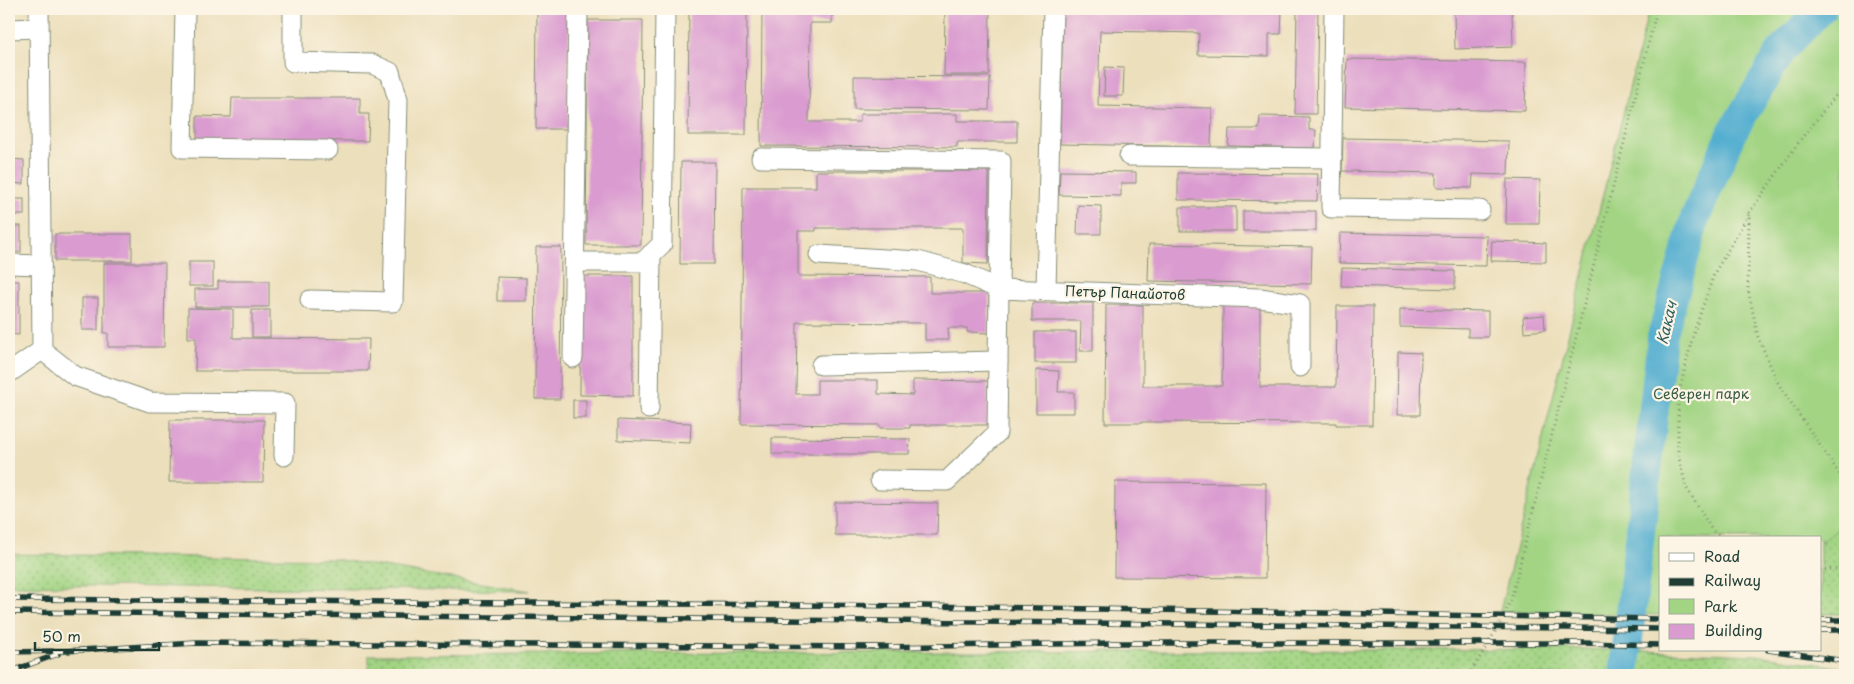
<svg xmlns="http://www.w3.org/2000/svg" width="1854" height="684" font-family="'Playpen Sans',sans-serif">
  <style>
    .grass { fill: url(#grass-dots); stroke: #60885c }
    .park { fill: #a2d483; stroke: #60885c }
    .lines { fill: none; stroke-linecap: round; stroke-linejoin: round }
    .river { stroke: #52aed0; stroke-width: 30 }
    .building { fill: #da9bd0 }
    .minor-casing { stroke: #868e78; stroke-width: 21 }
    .path { stroke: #868e78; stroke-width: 3; stroke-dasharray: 1 4; stroke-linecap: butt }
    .minor { stroke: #fff; stroke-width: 19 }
    .rail-casing { stroke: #1f3d34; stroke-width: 5.5 }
    .rail { stroke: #fcf5e5; stroke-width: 4; stroke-dasharray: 11; stroke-linecap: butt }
    .labels { text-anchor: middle; stroke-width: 4.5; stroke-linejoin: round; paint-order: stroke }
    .street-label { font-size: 14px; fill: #1f3d34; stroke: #fcf5e5 }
    .park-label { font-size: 14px; fill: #395b44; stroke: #fcf5e5 }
    .water-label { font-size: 15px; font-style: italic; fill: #2e5f63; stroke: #fcf5e5 }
  </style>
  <defs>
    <pattern id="grass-dots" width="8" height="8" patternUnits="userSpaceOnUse" patternTransform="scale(1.25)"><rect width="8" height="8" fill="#a2d483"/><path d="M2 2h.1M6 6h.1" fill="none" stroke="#83ad6c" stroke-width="1.8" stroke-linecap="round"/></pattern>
  </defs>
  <rect width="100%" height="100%" fill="#fcf5e5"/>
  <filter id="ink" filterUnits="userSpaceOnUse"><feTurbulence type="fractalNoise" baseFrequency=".02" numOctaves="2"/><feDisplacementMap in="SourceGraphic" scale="10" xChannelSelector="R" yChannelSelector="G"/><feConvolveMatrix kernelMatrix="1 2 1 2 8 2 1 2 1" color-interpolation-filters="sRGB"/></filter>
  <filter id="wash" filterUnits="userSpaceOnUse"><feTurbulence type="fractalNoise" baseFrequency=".0096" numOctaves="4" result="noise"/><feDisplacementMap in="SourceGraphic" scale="20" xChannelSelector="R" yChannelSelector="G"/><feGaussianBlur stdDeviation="1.12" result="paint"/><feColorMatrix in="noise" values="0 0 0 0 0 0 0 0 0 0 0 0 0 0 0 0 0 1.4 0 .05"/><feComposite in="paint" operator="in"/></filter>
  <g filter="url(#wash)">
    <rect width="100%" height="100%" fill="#ecdfbc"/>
    <!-- grass -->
    <g class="grass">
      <polygon points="1845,524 1845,614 1820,614 1820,542"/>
      <polygon points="9,554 335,559 530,591 9,585"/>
      <polygon points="1583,649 1756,655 1845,668 1845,675 369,675 369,655"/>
    </g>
    <!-- park -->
    <polygon class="park" points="1649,9 1845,9 1845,524 1820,542 1820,538 1660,538 1660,615 1500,611"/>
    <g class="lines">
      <!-- river -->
      <polyline class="river" points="1624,675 1662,337 1695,218 1731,134 1781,51 1821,9"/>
    </g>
    <g id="blocks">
      <!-- building -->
      <g class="building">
        <polygon points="537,9 569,9 568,129 536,129"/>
        <polygon points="689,9 747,9 746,135 688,135"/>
        <polygon points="762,9 832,9 832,23 810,23 809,122 860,122 860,114 957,114 957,121 1017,121 1017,142 957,142 957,147 761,146"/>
        <polygon points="1063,9 1282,9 1281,34 1269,34 1269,56 1198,55 1199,33 1100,31 1098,106 1212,108 1211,147 1060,144"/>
        <polygon points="1297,9 1318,9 1316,114 1295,114"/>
        <polygon points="1512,11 1513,47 1455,49 1454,13"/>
        <polygon points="945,12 990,12 989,75 944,75"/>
        <polygon points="588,20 643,20 641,245 586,245"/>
        <polygon points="1347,59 1526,62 1525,111 1345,107"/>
        <polygon points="1105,67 1124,68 1123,96 1104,96"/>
        <polygon points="854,76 990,77 989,110 854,109"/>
        <polygon points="232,98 360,98 360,114 369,114 368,141 197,140 197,116 231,117"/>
        <polygon points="9,99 13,99 12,116 9,116"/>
        <polygon points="1260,116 1309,117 1309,130 1316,130 1315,148 1228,146 1229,129 1259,129"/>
        <polygon points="1343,138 1509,141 1508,175 1473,174 1472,188 1436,187 1436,173 1342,171"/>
        <polygon points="9,159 24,160 24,184 9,183"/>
        <polygon points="681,162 715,162 714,264 680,264"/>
        <polygon points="816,171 989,171 988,264 963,263 963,228 816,228 816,231 798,231 798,276 930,277 930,293 989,293 989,333 967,332 967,328 948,328 949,340 925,340 925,323 797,322 796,394 817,394 817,380 878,380 878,394 913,395 913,380 988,381 988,425 910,425 910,428 880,428 880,425 741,424 743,187 816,187"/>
        <polygon points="1060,171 1136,172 1136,183 1121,183 1121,196 1059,195"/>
        <polygon points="1178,173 1318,174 1317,201 1178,200"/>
        <polygon points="1507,179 1540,180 1539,224 1506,224"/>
        <rect x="9" y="199" width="15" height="16"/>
        <polygon points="1078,205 1101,206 1101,234 1077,234"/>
        <rect x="1180" y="207" width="56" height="24"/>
        <rect x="1243" y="211" width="73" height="20"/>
        <rect x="9" y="226" width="12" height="26"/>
        <polygon points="1340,233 1487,236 1486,266 1339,263"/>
        <rect x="55" y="234" width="77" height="27"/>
        <polygon points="1492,241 1546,243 1546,262 1491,261"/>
        <polygon points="1149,244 1312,247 1311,284 1148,281"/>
        <polygon points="536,247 561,247 560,399 535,399"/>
        <rect x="189" y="262" width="24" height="24"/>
        <polygon points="104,263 165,263 164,347 108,347 108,333 104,333"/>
        <polygon points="1342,268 1455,271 1455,289 1341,286"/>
        <polygon points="581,276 633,276 633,396 580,395"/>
        <polygon points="497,277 526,278 526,301 497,301"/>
        <polygon points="9,281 19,281 19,335 9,334"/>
        <polygon points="218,281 269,281 269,307 195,307 195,289 218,289"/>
        <rect x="82" y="298" width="16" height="32"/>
        <polygon points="1032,303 1093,303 1093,351 1080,351 1081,321 1032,321"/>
        <polygon points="1106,305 1143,305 1143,386 1222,386 1223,305 1260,306 1260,387 1336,387 1337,306 1373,306 1372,425 1336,425 1336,423 1142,422 1142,423 1105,423"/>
        <polygon points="188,308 233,309 233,338 369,339 368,371 195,371 196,338 188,338"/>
        <polygon points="1400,309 1488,311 1488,337 1468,337 1468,329 1400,327"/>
        <rect x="252" y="310" width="18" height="27"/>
        <polygon points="1544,315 1545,330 1524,332 1523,317"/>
        <rect x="1035" y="332" width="41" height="31"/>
        <polygon points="1398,352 1421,353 1420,415 1397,415"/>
        <polygon points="1036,370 1059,371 1058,392 1074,392 1074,413 1036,413"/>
        <rect x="573" y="400" width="13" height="18"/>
        <polygon points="170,420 264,420 263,482 169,482"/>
        <polygon points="618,420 691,423 690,443 618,440"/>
        <polygon points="772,438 910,439 909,454 772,454"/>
        <polygon points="1115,482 1266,483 1265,578 1114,577"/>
        <polygon points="835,502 938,503 937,535 835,535"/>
      </g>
    </g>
  </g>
  <g filter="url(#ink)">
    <use href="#blocks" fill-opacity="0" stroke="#868e78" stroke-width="1"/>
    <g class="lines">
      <!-- minor casing -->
      <g class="minor-casing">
        <g id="minor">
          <polyline points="39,9 42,350"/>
          <polyline points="185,9 182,148 328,150"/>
          <polyline points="293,9 293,62 372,64 390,72 398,100 393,302 310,300"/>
          <polyline points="1334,9 1331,208 1480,210"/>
          <polyline points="9,29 38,28"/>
          <polyline points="1129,156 1332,158"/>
          <polyline points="761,158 1001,161 999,289 965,274 918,261 819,255"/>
          <polyline points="575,262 643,262 662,244 665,9"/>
          <polyline points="9,264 41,265"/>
          <polyline points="1046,289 1053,9"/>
          <polyline points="42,350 75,376 150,402 285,403 284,456"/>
          <polyline points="573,358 578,9"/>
          <polyline points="821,365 998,361"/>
          <polyline points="9,373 42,350"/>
          <polyline points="649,409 651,254"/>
          <polyline points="880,480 947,481 997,433 999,289 1260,298 1300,304 1300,367"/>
        </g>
      </g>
      <!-- path -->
      <g class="path">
        <polyline points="1845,84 1801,139 1749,213 1748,289 1758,337 1779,385 1845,482"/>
        <polyline points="1722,538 1712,530 1686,487 1678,454 1678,397 1693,335 1714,274 1749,214"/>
        <polyline points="1820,570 1845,568"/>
        <polyline points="1469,675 1498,627 1511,600 1657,9"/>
      </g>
      <!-- minor -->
      <use href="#minor" class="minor"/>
      <!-- rail casing -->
      <g class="rail-casing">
        <g id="rail">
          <polyline points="9,599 921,606 1660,619"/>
          <polyline points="9,612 1660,629"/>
          <polyline points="1820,620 1845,620"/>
          <polyline points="1820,630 1845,630"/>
          <polyline points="1768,650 1845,661"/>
          <polyline points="9,652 65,651 196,643 880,647 1113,643 1583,643 1660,645"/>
          <polyline points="9,672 58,654"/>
        </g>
      </g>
      <!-- rail -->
      <use href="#rail" class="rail"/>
    </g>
  </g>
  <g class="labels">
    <!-- street labels -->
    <g class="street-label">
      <text transform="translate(1125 293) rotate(2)" y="5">Петър Панайотов</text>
    </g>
    <!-- park labels -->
    <g class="park-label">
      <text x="1701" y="399">Северен парк</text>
    </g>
    <!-- water labels -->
    <g class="water-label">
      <text transform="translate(1667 323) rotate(-77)" y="5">Какач</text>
    </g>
  </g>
  <!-- margin -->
  <rect width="1854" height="684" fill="none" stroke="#fcf5e5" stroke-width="30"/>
  <!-- legend -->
  <rect x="1659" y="536" width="162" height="115" fill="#fcf5e5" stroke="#a4ab9e"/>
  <rect x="1669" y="553" width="25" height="8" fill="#ffffff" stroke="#a4ab9e"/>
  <text x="1704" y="562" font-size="15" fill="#1f3d34">Road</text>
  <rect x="1669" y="578" width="25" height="8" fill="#1f3d34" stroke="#a4ab9e"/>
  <text x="1704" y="586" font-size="15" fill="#1f3d34">Railway</text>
  <rect x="1669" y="599" width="25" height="15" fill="#a2d483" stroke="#a4ab9e"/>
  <text x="1704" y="612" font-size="15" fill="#1f3d34">Park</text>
  <rect x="1669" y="624" width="25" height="15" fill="#da9bd0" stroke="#a4ab9e"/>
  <text x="1704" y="636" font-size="15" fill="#1f3d34">Building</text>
  <!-- scale -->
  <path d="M35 642v8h124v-8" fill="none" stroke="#1f3d34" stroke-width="2.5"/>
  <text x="42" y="642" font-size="15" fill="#1f3d34" stroke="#fcf5e5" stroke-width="4" paint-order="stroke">50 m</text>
</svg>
